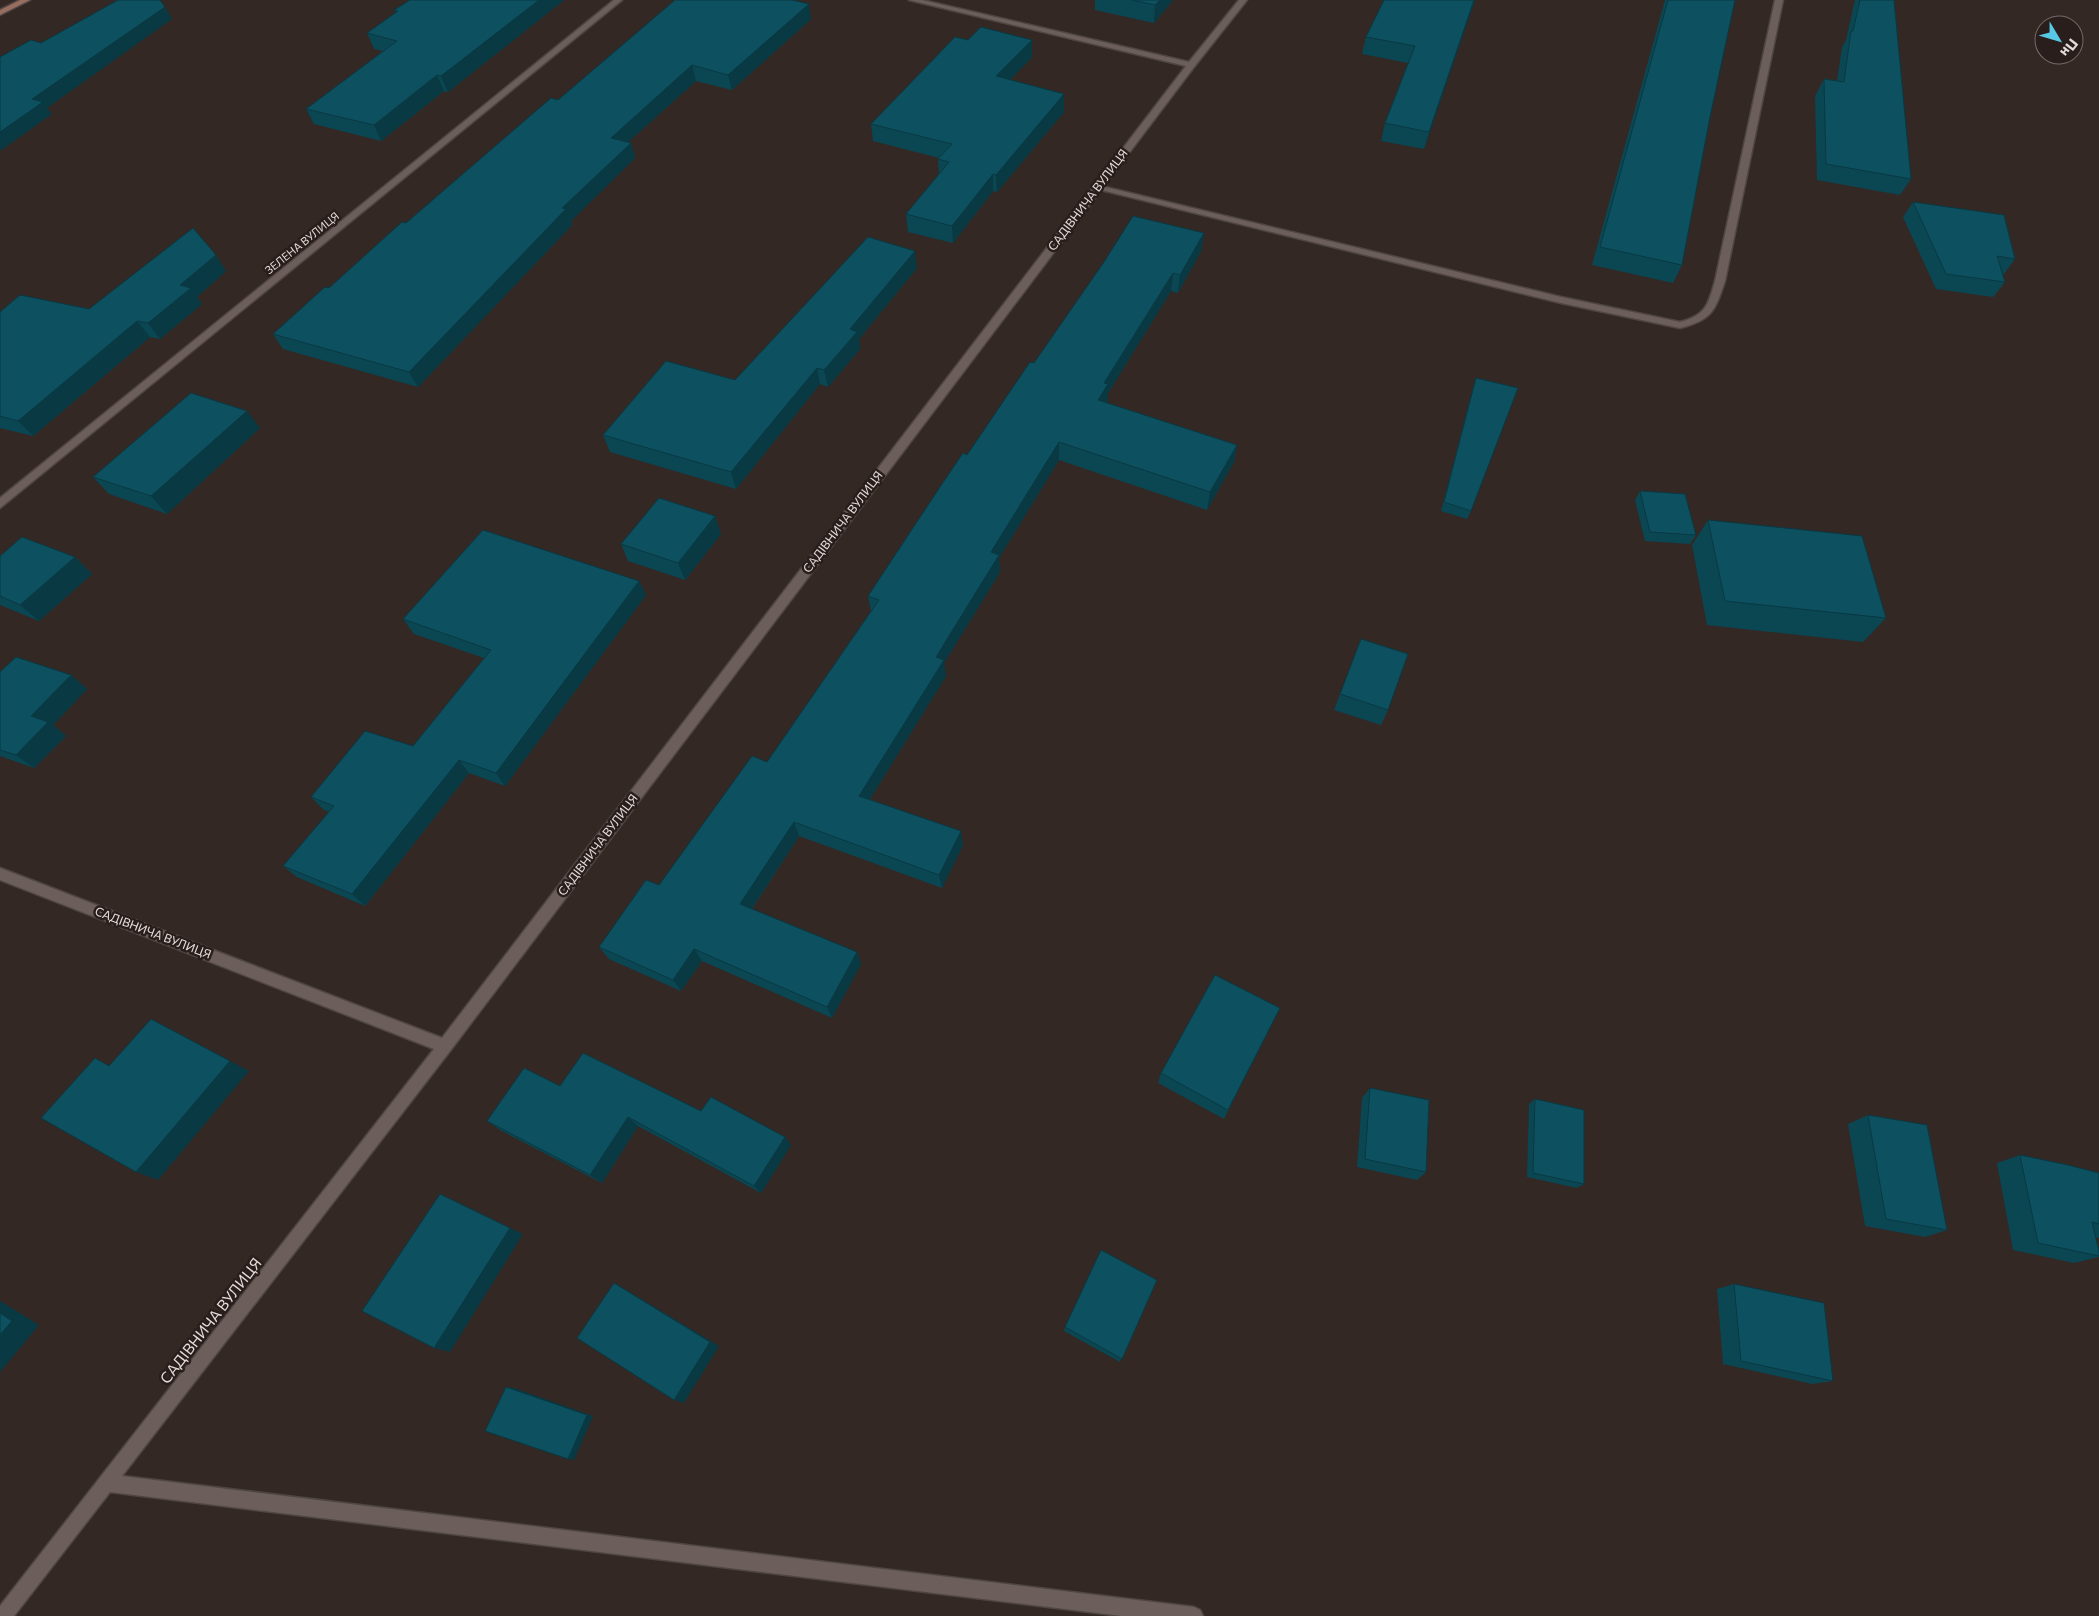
<svg xmlns="http://www.w3.org/2000/svg" width="2099" height="1616" font-family="Commissioner,sans-serif">
  <style>
    .lines { fill: none; stroke-linecap: round; stroke-linejoin: round }
    .lane-casing { stroke: #4f4643; stroke-width: 3 }
    .street-casing { stroke: #4f4643; stroke-width: 3 }
    .secondary-casing { stroke: #4f4643; stroke-width: 3 }
    .lane { fill: #6c5f5b; fill-rule: evenodd }
    .street { fill: #6c5f5b; fill-rule: evenodd }
    .secondary { fill: #966d5f; fill-rule: evenodd }
    .wall { fill: #0b4653 }
    .shaded-wall { fill: #093943 }
    .building { fill: #0d5160; stroke: #093943 }
    .labels { text-anchor: middle; stroke-width: 5; stroke-linejoin: round; paint-order: stroke }
    .far-street-label { font-size: 11px; fill: #e5dddb; stroke: #291e1b }
    .street-label { font-size: 12px; fill: #e5dddb; stroke: #291e1b }
    .near-street-label { font-size: 15px; fill: #e5dddb; stroke: #291e1b }
  </style>
  <rect width="100%" height="100%" fill="#332824"/>
  <g class="lines">
    <!-- lane casing -->
    <g class="lane-casing">
      <path id="lane" d="M1775 0H1783L1725 281C1715 311 1712 320 1680 328L1561 303 1093 188 1097 185 1561 297 1680 322C1706 315 1708 305 1715 281Z"/>
    </g>
    <!-- street casing -->
    <g class="street-casing">
      <g id="street">
        <polygon points="614,0 622,0 0,508 0,498"/>
        <polygon points="909,0 922,0 1189,62 1239,0 1247,0 1194,67 450,1051 122,1476 1194,1607 1200,1610 1203,1616 1122,1616 110,1492 14,1616 0,1616 0,1606 434,1049 0,880 0,868 442,1038 1186,66"/>
      </g>
    </g>
    <!-- secondary casing -->
    <g class="secondary-casing">
      <polygon id="secondary" points="20,0 30,0 0,15 0,10"/>
    </g>
    <!-- lane -->
    <use href="#lane" class="lane"/>
    <!-- street -->
    <use href="#street" class="street"/>
    <!-- secondary -->
    <use href="#secondary" class="secondary"/>
  </g>
  <!-- wall -->
  <g class="wall">
    <polygon points="410,0 564,0 448,92 444,91 381,141 314,124 306,109 383,51 374,49 367,33 396,13 394,10"/>
    <polygon points="1095,0 1173,0 1154,23 1095,10"/>
    <polygon points="1384,0 1475,0 1424,149 1381,141 1385,123 1408,63 1362,54 1366,37"/>
    <polygon points="1665,0 1735,0 1710,117 1682,265 1673,283 1592,265"/>
    <polygon points="1855,0 1894,0 1911,179 1900,195 1817,180 1815,96 1824,79 1837,81 1842,47 1846,40"/>
    <polygon points="811,19 732,90 696,81 628,142 631,143 635,158 571,221 572,225 418,387 283,349 273,334 558,100"/>
    <polygon points="1032,57 1010,80 1064,94 1064,112 997,192 993,191 953,243 908,232 906,214 939,174 938,159 939,158 873,141 871,124"/>
    <polygon points="1913,202 2015,259 2004,274 2003,274 2005,282 1993,297 1936,289 1903,217"/>
    <polygon points="1204,233 1201,251 1178,293 1171,291 1108,393 1107,403 1237,445 1234,462 1207,510 1059,460 999,558 1000,572 944,663 946,676 870,799 963,845 942,888 799,836 752,909 857,952 861,964 832,1018 702,961 681,991 609,959 599,947 659,885 767,762 871,611 868,596 967,455 1034,363"/>
    <polygon points="917,268 859,339 860,349 828,387 820,384 736,489 610,452 603,435 735,380"/>
    <polygon points="226,271 197,297 202,304 160,339 150,337 33,436 0,428 0,312 89,309"/>
    <polygon points="1476,378 1471,511 1467,519 1441,511 1473,388"/>
    <polygon points="260,428 167,514 109,494 93,477"/>
    <polygon points="1640,491 1696,535 1690,544 1645,541 1635,500"/>
    <polygon points="715,516 721,534 685,580 628,561 621,544"/>
    <polygon points="1708,520 1886,618 1863,642 1707,625 1692,545"/>
    <polygon points="0,556 75,557 92,574 39,621 0,605"/>
    <polygon points="639,581 646,595 505,786 469,773 365,906 297,877 283,866 329,812 324,810 311,797 413,746 484,658 414,634 403,619"/>
    <polygon points="0,672 71,675 87,689 53,725 66,736 34,768 0,756"/>
    <polygon points="1340,694 1388,710 1381,725 1334,710"/>
    <polygon points="1280,1008 1224,1119 1158,1083 1161,1073"/>
    <polygon points="560,1086 701,1111 785,1137 791,1145 761,1193 638,1126 602,1183 500,1130 487,1121"/>
    <polygon points="1370,1088 1426,1172 1417,1180 1357,1167 1362,1098"/>
    <polygon points="1535,1099 1584,1184 1577,1188 1527,1177 1529,1104"/>
    <polygon points="1868,1115 1947,1230 1925,1237 1865,1226 1848,1124"/>
    <polygon points="2020,1155 2099,1173 2099,1238 2096,1237 2099,1257 2074,1263 2013,1250 1997,1163"/>
    <polygon points="1157,1280 1120,1362 1064,1331 1065,1327"/>
    <polygon points="1734,1284 1833,1381 1812,1384 1723,1364 1717,1289"/>
  </g>
  <!-- shaded-wall -->
  <g class="shaded-wall">
    <polygon points="539,0 564,0 448,92 441,76"/>
    <polygon points="1160,0 1173,0 1154,23 1155,5"/>
    <polygon points="1474,0 1475,0 1424,149 1429,132"/>
    <polygon points="809,4 811,19 732,90 728,75"/>
    <polygon points="165,7 172,19 47,108 52,114 0,151 0,132 32,99"/>
    <polygon points="1032,40 1032,57 997,93 996,76"/>
    <polygon points="692,65 696,81 616,153 611,138"/>
    <polygon points="437,75 444,91 381,141 374,125"/>
    <polygon points="1064,94 1064,112 997,192 996,175"/>
    <polygon points="631,143 635,158 571,221 572,225 418,387 409,372 562,208"/>
    <polygon points="993,174 993,191 953,243 952,226"/>
    <polygon points="1204,233 1201,251 1178,293 1180,275"/>
    <polygon points="915,251 917,268 859,339 860,349 828,387 824,370 850,329"/>
    <polygon points="216,255 226,271 197,297 202,304 160,339 148,323 180,285"/>
    <polygon points="1173,273 1171,291 1108,393 1107,402 1098,400 1104,383"/>
    <polygon points="137,321 150,337 33,436 18,421"/>
    <polygon points="817,368 820,384 736,489 731,472"/>
    <polygon points="247,411 260,428 167,514 151,496"/>
    <polygon points="1059,442 1059,460 999,558 1000,572 944,663 946,676 863,810 859,796 936,657 991,552"/>
    <polygon points="1237,445 1234,462 1207,510 1210,492"/>
    <polygon points="715,516 721,534 685,580 678,563"/>
    <polygon points="75,557 92,574 39,621 20,605"/>
    <polygon points="639,581 646,595 505,786 496,773"/>
    <polygon points="71,675 87,689 53,725 66,736 34,768 16,755 31,716"/>
    <polygon points="459,760 469,773 365,906 352,894"/>
    <polygon points="794,822 799,836 746,917 740,904"/>
    <polygon points="961,831 963,845 942,888 939,875"/>
    <polygon points="694,949 702,961 681,991 673,980"/>
    <polygon points="857,952 861,964 832,1018 827,1007"/>
    <polygon points="230,1061 249,1071 158,1180 136,1172"/>
    <polygon points="628,1117 638,1126 602,1183 590,1175"/>
    <polygon points="785,1137 791,1145 761,1193 754,1186"/>
    <polygon points="510,1228 523,1234 450,1352 434,1348"/>
    <polygon points="614,1283 625,1289 719,1346 684,1403 674,1400"/>
    <polygon points="0,1301 39,1325 0,1372"/>
    <polygon points="506,1387 514,1388 593,1416 574,1460 568,1459"/>
  </g>
  <!-- building -->
  <g class="building">
    <polygon points="118,0 160,0 165,7 32,99 43,102 0,132 0,57 31,40 41,43"/>
    <polygon points="410,0 539,0 441,76 437,75 374,125 306,109 397,41 367,33 398,11 394,10"/>
    <polygon points="675,0 792,0 809,4 728,75 692,65 611,138 631,143 562,208 566,209 409,372 273,334 325,287 329,288 402,222 406,223 551,98 558,100"/>
    <polygon points="1132,0 1160,0 1155,5"/>
    <polygon points="1384,0 1474,0 1429,132 1385,123 1415,46 1366,37"/>
    <polygon points="1668,0 1735,0 1710,117 1682,265 1600,247"/>
    <polygon points="1860,0 1894,0 1911,179 1826,164 1824,79 1844,82 1851,31 1853,31"/>
    <polygon points="981,27 1032,40 996,76 1064,94 996,175 993,174 952,226 906,214 949,162 938,159 952,144 871,124 955,37 968,40"/>
    <polygon points="1913,202 2004,215 2015,259 1997,256 2005,282 1946,274"/>
    <polygon points="1133,216 1204,233 1180,275 1173,273 1104,383 1108,384 1098,400 1237,445 1210,492 1059,442 991,552 999,555 936,657 944,660 859,796 961,831 939,875 794,822 740,904 857,952 827,1007 694,949 673,980 599,947 646,880 659,885 752,756 767,762 879,600 868,596 942,484 963,453 967,455 1030,362 1034,363 1104,262"/>
    <polygon points="193,228 216,255 180,285 191,288 148,323 137,321 18,421 0,416 0,312 20,295 89,309"/>
    <polygon points="868,237 915,251 850,329 857,332 824,370 817,368 731,472 603,435 666,361 735,380"/>
    <polygon points="1476,378 1518,388 1471,511 1444,502"/>
    <polygon points="191,393 247,411 151,496 93,477"/>
    <polygon points="1640,491 1685,494 1696,535 1650,532"/>
    <polygon points="659,498 715,516 678,563 621,544"/>
    <polygon points="1708,520 1862,536 1886,618 1725,601"/>
    <polygon points="483,530 639,581 496,773 459,760 352,894 283,866 334,806 311,797 365,731 413,746 491,650 403,619"/>
    <polygon points="22,537 75,557 20,605 0,596 0,556"/>
    <polygon points="1361,639 1408,654 1388,710 1340,694"/>
    <polygon points="16,657 71,675 31,716 48,722 16,755 0,750 0,672"/>
    <polygon points="1215,975 1280,1008 1228,1110 1161,1073"/>
    <polygon points="151,1019 230,1061 136,1172 41,1118 95,1058 109,1066"/>
    <polygon points="583,1053 701,1111 711,1097 785,1137 754,1186 628,1117 590,1175 487,1121 524,1068 560,1086"/>
    <polygon points="1370,1088 1429,1100 1426,1172 1365,1159"/>
    <polygon points="1535,1099 1584,1110 1584,1184 1533,1173"/>
    <polygon points="1868,1115 1927,1125 1947,1230 1886,1219"/>
    <polygon points="2020,1155 2068,1165 2099,1173 2099,1224 2092,1222 2099,1251 2099,1256 2038,1243"/>
    <polygon points="440,1194 510,1228 434,1348 362,1311"/>
    <polygon points="1101,1250 1157,1280 1122,1359 1065,1327"/>
    <polygon points="614,1283 710,1342 674,1400 577,1338"/>
    <polygon points="1734,1284 1824,1303 1833,1381 1741,1361"/>
    <polygon points="0,1313 12,1321 0,1335"/>
    <polygon points="506,1387 587,1415 568,1459 485,1431"/>
  </g>
  <g class="labels">
    <!-- far-street labels -->
    <g class="far-street-label">
      <text transform="translate(302 243) rotate(-39)" y="4">ЗЕЛЕНА ВУЛИЦЯ</text>
    </g>
    <!-- street labels -->
    <g class="street-label">
      <text transform="translate(1088 200) rotate(-53)" y="4">САДІВНИЧА ВУЛИЦЯ</text>
      <text transform="translate(843 522) rotate(-53)" y="4">САДІВНИЧА ВУЛИЦЯ</text>
      <text transform="translate(598 845) rotate(-53)" y="4">САДІВНИЧА ВУЛИЦЯ</text>
      <text transform="translate(153 933) rotate(21)" y="4">САДІВНИЧА ВУЛИЦЯ</text>
    </g>
    <!-- near-street labels -->
    <g class="near-street-label">
      <text transform="translate(211 1321) rotate(-52)" y="5">САДІВНИЧА ВУЛИЦЯ</text>
    </g>
  </g>
  <!-- north arrow -->
  <g transform="translate(2059 40) rotate(128)"><circle r="24" fill="#291e1b" stroke="#746a68"/>
  <path d="M0-4L9 19L0 12L-9 19Z" fill="#58c9e4"/>
  <text y="-8" font-size="14" font-weight="bold" text-anchor="middle" fill="#e5dddb">Пн</text>
  </g>
</svg>
